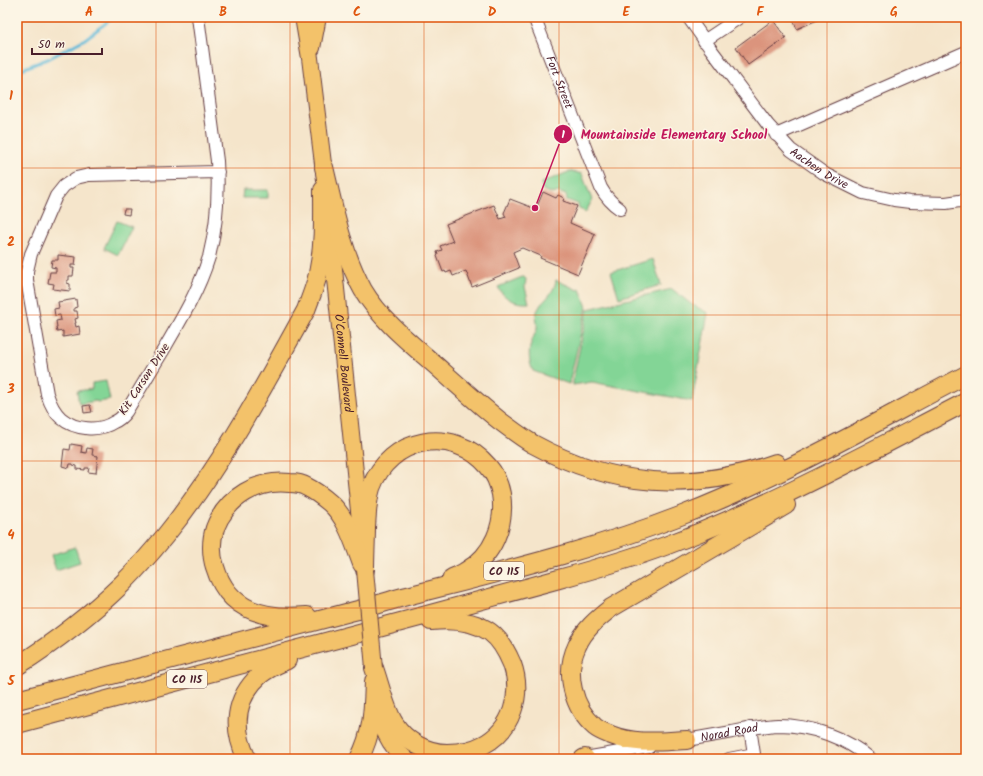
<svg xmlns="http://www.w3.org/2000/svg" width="983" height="776" font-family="Kalam,sans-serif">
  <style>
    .green { fill: #83d596; stroke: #667a60 }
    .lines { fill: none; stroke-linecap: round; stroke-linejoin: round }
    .stream { stroke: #5bb9d9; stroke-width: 3 }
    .building { fill: #db947d }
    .minor-casing { stroke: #643d43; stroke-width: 14 }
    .major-casing { stroke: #643d43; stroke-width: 18 }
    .highway-casing { stroke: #643d43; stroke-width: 20 }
    .minor { stroke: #fff; stroke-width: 12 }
    .major { stroke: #f3c26a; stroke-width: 16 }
    .highway { stroke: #f3c26a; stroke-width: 18 }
    .major-bridge-casing { stroke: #643d43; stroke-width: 18; stroke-linecap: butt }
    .major-bridge { stroke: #f3c26a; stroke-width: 16 }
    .grid { fill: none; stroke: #e0560e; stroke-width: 1; stroke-opacity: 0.55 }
    .labels { text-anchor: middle; stroke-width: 3; stroke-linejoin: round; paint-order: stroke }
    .shield { fill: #fcf5e5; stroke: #7f5f63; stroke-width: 1 }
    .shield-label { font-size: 11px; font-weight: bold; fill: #4a1f2b }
    .street-label { font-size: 12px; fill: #4a1f2b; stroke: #fcf5e5 }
    .leader { fill: none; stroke: #c2185b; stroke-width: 1.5 }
    .callout-dot { fill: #c2185b; stroke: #fcf5e5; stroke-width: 1.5 }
    .mark-label { font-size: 12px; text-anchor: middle; font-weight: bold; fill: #fff }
    .callout-label { font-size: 13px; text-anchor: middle; font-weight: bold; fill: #c2185b; stroke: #fcf5e5; stroke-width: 3; stroke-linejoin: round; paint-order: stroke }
    .neatline { fill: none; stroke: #e0560e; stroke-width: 1.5 }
    .grid-label { font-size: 13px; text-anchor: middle; font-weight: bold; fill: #e0560e }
  </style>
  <rect width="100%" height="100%" fill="#fcf5e5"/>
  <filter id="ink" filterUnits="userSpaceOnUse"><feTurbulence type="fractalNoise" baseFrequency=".025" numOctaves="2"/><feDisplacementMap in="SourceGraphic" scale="8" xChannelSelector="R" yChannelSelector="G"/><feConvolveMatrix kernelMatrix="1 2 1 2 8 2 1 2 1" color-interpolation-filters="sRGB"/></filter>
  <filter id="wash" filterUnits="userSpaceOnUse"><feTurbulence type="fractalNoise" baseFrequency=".012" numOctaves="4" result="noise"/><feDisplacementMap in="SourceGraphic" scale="16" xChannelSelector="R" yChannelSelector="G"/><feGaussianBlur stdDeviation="0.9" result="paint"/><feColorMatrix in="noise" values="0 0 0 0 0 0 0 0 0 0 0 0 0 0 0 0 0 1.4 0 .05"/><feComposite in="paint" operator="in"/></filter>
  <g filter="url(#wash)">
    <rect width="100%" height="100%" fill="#f5e5cb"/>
    <!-- green -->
    <g class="green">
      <polygon points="571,171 582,174 592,200 586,212 585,213 584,211 579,209 578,204 567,200 566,195 558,192 553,194 543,190 541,183"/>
      <polygon points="243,190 268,190 268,198 242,198"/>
      <polygon points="117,221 132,227 118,255 104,248"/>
      <polygon points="653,259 661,285 619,298 611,272"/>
      <path d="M522 277H524L526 279 525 287 529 303C515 304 504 299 498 287Z"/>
      <path d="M556 280 578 290 580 289 587 307 569 384 533 371C528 360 528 349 533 338 534 335 536 333 537 329 538 319 533 316 540 306 541 303 544 302 546 299 551 294 555 287 556 280Z"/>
      <polygon points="672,289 691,304 708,313 692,401 592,382 573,385 573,379 588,309"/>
      <polygon points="106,381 110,400 98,402 96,401 79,404 77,391 92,389 92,383"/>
      <polygon points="75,547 80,562 56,570 51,555"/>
    </g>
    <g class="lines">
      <!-- stream -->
      <polyline class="stream" points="17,71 50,58 85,39 114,17"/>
    </g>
    <g id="blocks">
      <!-- building -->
      <g class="building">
        <polygon points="635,17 644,17 638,21"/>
        <polygon points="792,17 824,17 797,29"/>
        <polygon points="773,20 786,38 748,65 736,47"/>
        <polygon points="543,192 556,198 558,195 564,198 563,201 577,206 570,223 595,234 578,274 540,258 541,256 522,248 513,252 519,268 472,287 466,271 453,276 451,271 446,273 445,271 443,272 437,256 438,255 437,252 442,250 440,246 453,241 446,224 494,205 500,219 506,217 504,213 510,199 536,209"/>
        <polygon points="124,209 130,209 129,215 123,214"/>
        <polygon points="58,255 76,257 75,265 71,265 71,268 74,268 73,276 69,276 69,280 67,280 67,283 70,284 70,291 53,289 54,284 48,283 50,272 56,272 56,268 51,267 52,260 58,260"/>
        <polygon points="76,299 77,307 74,308 74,311 77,311 78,318 75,319 76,323 75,323 76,327 79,326 80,334 63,337 63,331 57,332 56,327 57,327 56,321 61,320 60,315 55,316 54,309 59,308 58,302"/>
        <polygon points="90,405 92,412 84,413 83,406"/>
        <polygon points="71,444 82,446 81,452 86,453 87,448 93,449 92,455 98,456 96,473 88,472 89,468 85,468 85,470 77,469 77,466 73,465 73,464 70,464 69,468 62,466 64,449 70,450"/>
      </g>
    </g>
  </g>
  <g filter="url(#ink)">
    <use href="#blocks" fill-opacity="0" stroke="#643d43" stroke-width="1"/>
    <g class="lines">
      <!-- minor casing -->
      <g class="minor-casing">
        <g id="minor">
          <path d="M198 17 217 161C219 193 217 225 209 257 199 290 181 320 164 349 151 370 139 391 126 412 123 416 119 420 114 422 99 432 75 430 61 418 54 412 50 403 47 394L27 280V271L31 254 56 196 64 186 76 178 89 175 218 172"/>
          <path id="s1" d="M534 17 601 188C606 197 611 203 620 209"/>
          <path id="s2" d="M688 17 710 48 768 125 791 150 825 174 863 193 894 200 910 202 946 203 966 200"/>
          <polyline points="704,41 740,17"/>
          <polyline points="776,135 966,52"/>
          <path id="s3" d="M681 741C698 738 715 735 732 732 747 729 762 726 778 725 811 725 846 738 871 759"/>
          <polyline points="585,758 649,747"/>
          <polyline points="729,759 754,754 750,728"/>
        </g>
      </g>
      <!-- major casing -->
      <g class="major-casing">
        <g id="major">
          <polyline points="303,17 310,58 325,180"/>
          <polyline points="312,48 318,17"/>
          <path id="s4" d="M329 221 361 530"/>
          <path d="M377 698C379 721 387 745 406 759"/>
        </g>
      </g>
      <!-- highway casing -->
      <g class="highway-casing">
        <g id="highway">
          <path d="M324 167C334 209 342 252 363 290 382 322 414 346 442 371 461 388 480 405 500 421 511 429 521 437 533 444 612 487 691 493 776 463"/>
          <path d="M365 570C365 555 366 541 366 527 367 514 367 501 371 488 389 437 453 425 488 466 495 474 499 484 501 494 506 524 493 556 466 571 462 574 457 576 452 578"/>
          <path d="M307 616C265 620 228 611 215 567 211 555 211 540 215 528 227 497 258 479 290 483 296 483 302 484 307 487 315 491 323 497 330 503 347 518 354 543 362 564"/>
          <path d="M17 666C55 642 90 615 122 584 137 569 151 553 165 536 221 467 263 388 306 310 311 296 317 283 319 268 324 243 323 216 323 190"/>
          <path d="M374 668C380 685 385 708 394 723 405 741 426 753 447 753 459 753 472 751 483 745 512 730 523 694 512 664 507 652 501 640 490 632 473 620 451 619 431 621"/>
          <path d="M17 700C128 671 239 642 350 612 368 608 385 602 403 597 496 573 590 551 680 516 779 478 872 424 966 375"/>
          <path d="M17 724C154 688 291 652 427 615 471 603 515 591 559 579 595 569 630 559 665 546 769 507 867 453 966 402"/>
          <path d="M687 740C662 741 636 745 611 735 606 733 600 731 595 727 573 708 564 673 577 646 584 630 597 619 611 608L786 505"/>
          <path d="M247 759C232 728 234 699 260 675 268 668 278 664 287 660"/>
          <path d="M359 759C373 732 373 711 374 681"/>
          <polyline points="583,759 585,758"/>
        </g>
      </g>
      <!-- minor -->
      <use href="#minor" class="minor"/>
      <!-- major -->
      <use href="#major" class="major"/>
      <!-- highway -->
      <use href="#highway" class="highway"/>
      <!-- major-bridge casing -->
      <g class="major-bridge-casing">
        <polyline id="major-bridge" points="365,570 374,668"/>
      </g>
      <!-- major-bridge -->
      <use href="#major-bridge" class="major-bridge"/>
    </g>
  </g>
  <!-- grid -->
  <path class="grid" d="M156 17V759M290 17V759M424 17V759M559 17V759M693 17V759M827 17V759M17 168H966M17 315H966M17 461H966M17 608H966"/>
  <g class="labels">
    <!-- shield labels -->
    <g class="shield">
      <rect x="484" y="562" width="40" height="18" rx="3"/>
      <rect x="167" y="670" width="40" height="18" rx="3"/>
    </g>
    <g class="shield-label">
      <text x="504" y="575">CO 115</text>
      <text x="187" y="683">CO 115</text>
    </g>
    <!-- street labels -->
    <g class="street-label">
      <text dy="4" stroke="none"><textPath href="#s1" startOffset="70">Fort Street</textPath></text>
      <text dy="4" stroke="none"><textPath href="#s2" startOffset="202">Aachen Drive</textPath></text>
      <text dy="4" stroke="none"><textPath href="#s4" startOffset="143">O'Connell Boulevard</textPath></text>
      <text transform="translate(144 379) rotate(-57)" y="4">Kit Carson Drive</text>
      <text dy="4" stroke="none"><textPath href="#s3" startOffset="49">Norad Road</textPath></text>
    </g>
  </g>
  <!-- callouts -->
  <path class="leader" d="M535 208L563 134"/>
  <g class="callout-dot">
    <circle cx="535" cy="208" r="4"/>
    <circle cx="563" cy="134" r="10"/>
  </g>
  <g class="mark-label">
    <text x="563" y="138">1</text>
  </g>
  <g class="callout-label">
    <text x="674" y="139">Mountainside Elementary School</text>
  </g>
  <!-- margin -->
  <rect width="983" height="776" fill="none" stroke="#fcf5e5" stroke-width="44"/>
  <!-- scale -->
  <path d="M32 48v6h70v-6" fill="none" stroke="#4a1f2b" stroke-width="2"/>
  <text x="38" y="48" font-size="12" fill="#4a1f2b" stroke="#fcf5e5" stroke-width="3" paint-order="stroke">50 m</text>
  <rect x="22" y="22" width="939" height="732" class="neatline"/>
  <g class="grid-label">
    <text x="89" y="16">A</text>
    <text x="223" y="16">B</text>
    <text x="357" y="16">C</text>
    <text x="492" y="16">D</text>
    <text x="626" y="16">E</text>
    <text x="760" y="16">F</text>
    <text x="894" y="16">G</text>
    <text x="11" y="100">1</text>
    <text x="11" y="246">2</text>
    <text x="11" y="393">3</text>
    <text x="11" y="539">4</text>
    <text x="11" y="685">5</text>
  </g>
</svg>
